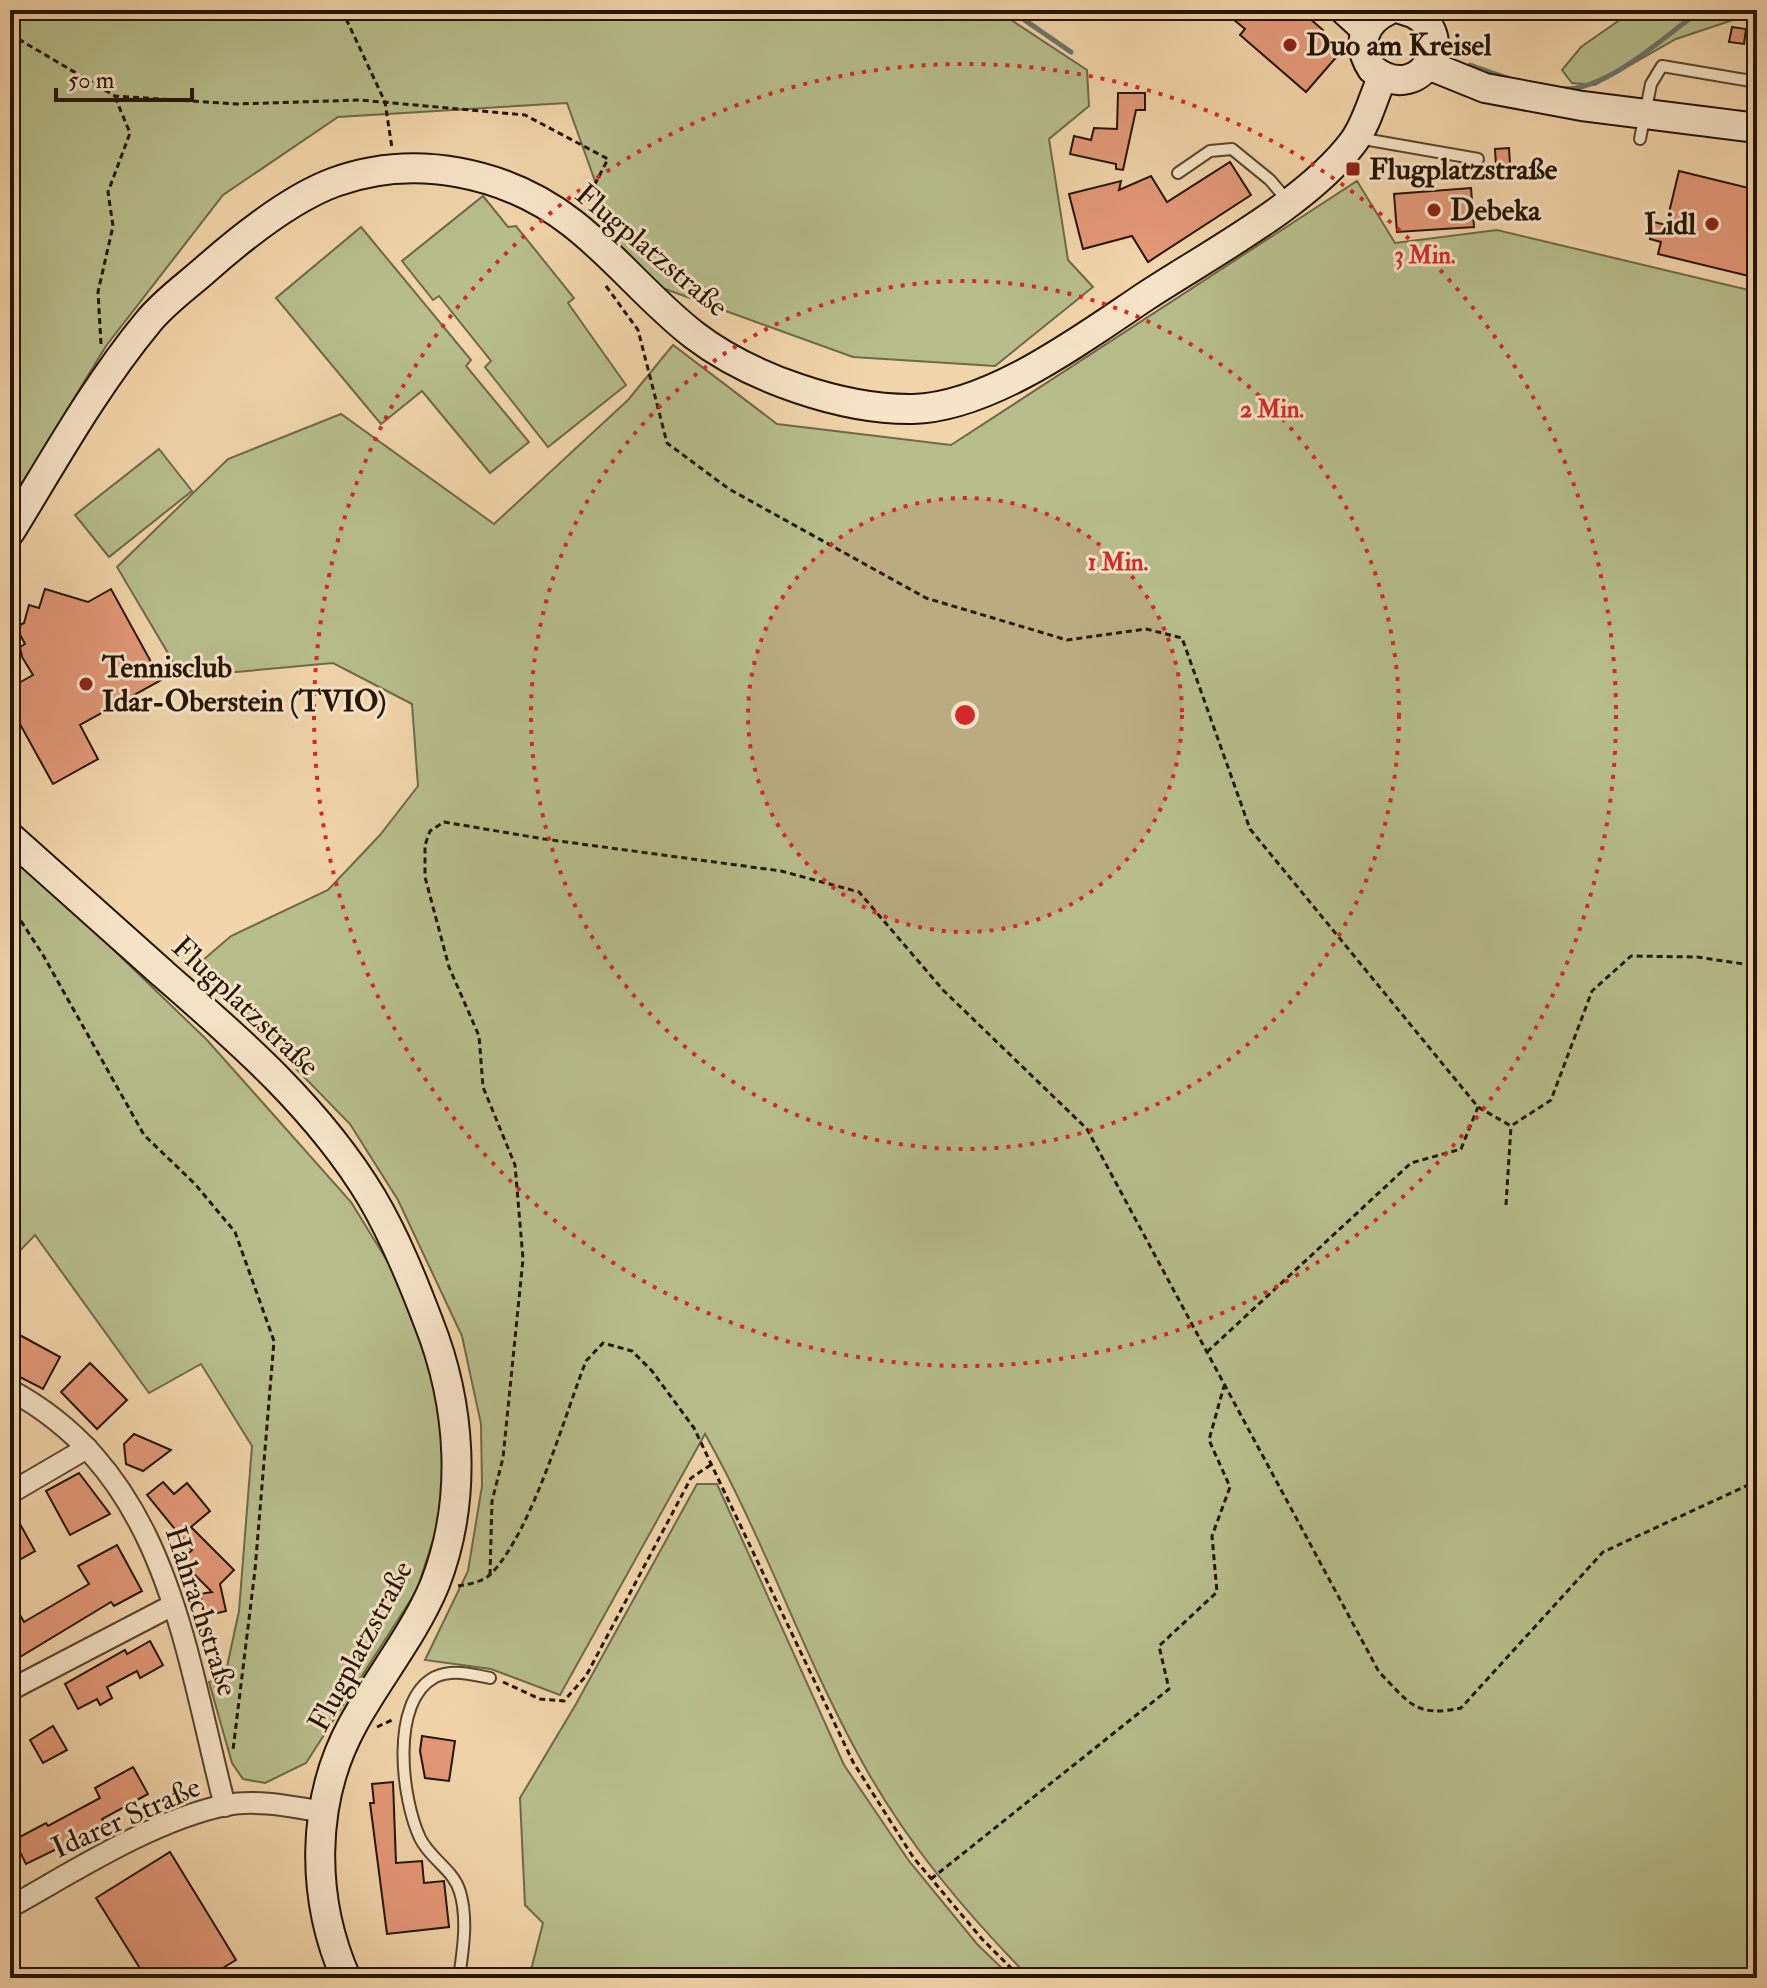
<svg xmlns="http://www.w3.org/2000/svg" width="1767" height="1988" font-family="'IM FELL Double Pica',serif">
  <style>
    .green { fill: #b7be8c; stroke: #6e6948; stroke-width: 2 }
    .lines { fill: none; stroke-linecap: round; stroke-linejoin: round }
    .stream { stroke: #6d756c; stroke-width: 5 }
    .building { fill: #e49879; stroke: #241403; stroke-width: 2 }
    .lane-casing { stroke: #58442d; stroke-width: 14 }
    .street-casing { stroke: #58442d; stroke-width: 24 }
    .secondary-casing { stroke: #241403; stroke-width: 32 }
    .path { stroke: #241403; stroke-width: 3; stroke-dasharray: 6 4; stroke-linecap: butt }
    .lane { stroke: #f7e4c8; stroke-width: 10 }
    .street { stroke: #f7e4c8; stroke-width: 20 }
    .secondary { stroke: #f7e4c8; stroke-width: 28 }
    .ring { fill: none; stroke: #d62828; stroke-width: 4; stroke-dasharray: 4 8 }
    .poi-dot { fill: #8f2418; stroke: #f7e4c8; stroke-width: 3 }
    .labels { text-anchor: middle; stroke-width: 6; stroke-linejoin: round; paint-order: stroke }
    .poi-label { font-size: 30px; font-weight: bold; fill: #241403; stroke: #f7e4c8; text-anchor: start }
    .street-label { font-size: 30px; fill: #241403; stroke: #f7e4c8 }
    .centre { fill: #d62828; stroke: #f7e4c8; stroke-width: 4 }
    .ring-label { font-size: 24px; text-anchor: middle; font-weight: bold; fill: #d62828; stroke: #f7e4c8; stroke-width: 6; stroke-linejoin: round; paint-order: stroke }
  </style>
  <rect width="100%" height="100%" fill="#f2d5ab"/>
  <filter id="stains"><feTurbulence type="fractalNoise" baseFrequency=".0025" numOctaves="4"/><feColorMatrix values="0 0 0 0 .2 0 0 0 0 .09 0 0 0 0 .02 0 0 0 .5 -.17"/></filter>
  <radialGradient id="worn" r=".72"><stop offset=".6" stop-color="#630" stop-opacity="0"/><stop offset="1" stop-color="#630" stop-opacity=".3"/></radialGradient>
  <!-- green -->
  <g class="green">
    <polygon points="10,10 996,10 1087,70 1089,106 1049,139 1068,260 1093,287 995,366 853,357 629,276 567,103 338,117 223,195 106,346 10,503"/>
    <polygon points="1634,10 1757,10 1757,12 1676,39 1595,85 1572,83 1562,70 1581,47"/>
    <path d="M1357 181 1395 243 1497 230 1757 292V1978H1030C964 1911 905 1841 860 1758 802 1653 764 1538 705 1434L560 1695 491 1669 425 1660 468 1571 482 1486 481 1424 462 1336 398 1200 350 1124 196 966 231 936 328 890 380 835 418 786 412 704 333 663 236 672 178 670 117 567 228 459 341 414 494 524 628 400 673 345 777 424 951 445Z"/>
    <polygon points="483,196 508,227 516,226 574,298 568,303 626,385 548,447 485,367 491,361 439,296 433,300 402,261"/>
    <polygon points="361,227 471,360 466,366 529,442 490,473 422,391 381,424 276,298"/>
    <polygon points="159,449 192,491 109,557 75,515"/>
    <polygon points="10,850 207,1040 351,1202 399,1280 432,1368 445,1440 440,1518 417,1590 306,1763 265,1783 243,1779 232,1763 209,1682 225,1676 239,1611 252,1446 201,1364 149,1393 35,1235 10,1261"/>
    <polygon points="697,1484 717,1484 844,1765 909,1861 977,1944 1012,1978 529,1978 543,1923 525,1905 520,1798 576,1704"/>
  </g>
  <g class="lines">
    <!-- stream -->
    <g class="stream">
      <polyline points="1010,10 1071,52"/>
      <polyline points="1470,65 1513,80"/>
      <path d="M1562 89C1607 91 1665 36 1701 10"/>
    </g>
  </g>
  <!-- building -->
  <g class="building">
    <polygon points="1222,10 1300,10 1323,30 1318,36 1339,54 1306,92 1240,35 1245,29"/>
    <polygon points="1732,27 1746,29 1744,44 1729,42"/>
    <polygon points="1118,93 1145,93 1145,110 1136,110 1123,170 1116,169 1116,164 1070,154 1074,136 1091,140 1094,128 1117,129"/>
    <polygon points="1509,148 1510,164 1496,165 1495,149"/>
    <polygon points="1230,162 1251,195 1148,262 1132,236 1083,249 1069,194 1121,181 1119,190 1151,176 1167,202"/>
    <polygon points="1679,171 1757,190 1757,278 1658,254 1661,242 1650,239 1654,222 1666,225"/>
    <polygon points="1471,188 1474,227 1397,232 1394,194"/>
    <polygon points="45,589 88,602 111,589 161,680 80,725 98,759 53,784 10,706 10,688 33,675 22,657 20,647 25,644 16,627 24,623 29,605 39,608"/>
    <polygon points="16,1333 60,1357 43,1389 10,1372 10,1343"/>
    <polygon points="90,1363 127,1400 97,1429 61,1392"/>
    <polygon points="134,1434 171,1450 143,1471 126,1464 124,1444"/>
    <polygon points="79,1473 110,1514 70,1535 46,1491"/>
    <polygon points="163,1482 174,1494 187,1483 210,1511 191,1527 234,1570 220,1584 226,1611 205,1616 200,1594 212,1592 181,1561 192,1550 147,1495"/>
    <polygon points="10,1506 35,1551 10,1565"/>
    <polygon points="117,1545 142,1591 114,1606 111,1602 10,1663 10,1621 20,1615 24,1622 89,1584 78,1566"/>
    <polygon points="150,1641 163,1665 140,1678 137,1671 107,1687 112,1698 100,1705 97,1699 78,1709 65,1684 125,1650 127,1654"/>
    <polygon points="53,1726 67,1750 43,1763 30,1740"/>
    <polygon points="422,1736 455,1741 449,1781 425,1778 420,1751"/>
    <polygon points="133,1767 148,1794 102,1819 106,1825 26,1864 14,1840 46,1823 48,1826 100,1798 95,1788"/>
    <polygon points="393,1782 396,1863 422,1861 424,1883 444,1881 449,1927 387,1934 370,1803 374,1803 372,1784"/>
    <polygon points="170,1852 236,1960 206,1978 146,1978 96,1898"/>
  </g>
  <g class="lines">
    <!-- lane casing -->
    <g class="lane-casing">
      <g id="lane">
        <polyline points="1358,138 1478,159"/>
        <polyline points="1640,139 1651,84 1662,66 1757,82"/>
        <polyline points="1178,173 1210,151 1232,149 1270,180 1287,200"/>
        <path d="M459 1978C463 1950 468 1919 460 1892 454 1870 430 1859 420 1838 402 1800 389 1701 435 1677 452 1669 472 1674 490 1678"/>
      </g>
    </g>
    <!-- street casing -->
    <g class="street-casing">
      <g id="street">
        <path d="M10 1390C168 1475 184 1649 225 1806"/>
        <polyline points="10,1493 87,1448"/>
        <polyline points="10,1690 173,1605"/>
        <path d="M10 1907C75 1871 153 1820 226 1805 258 1799 293 1807 324 1812"/>
      </g>
    </g>
    <!-- secondary casing -->
    <g class="secondary-casing">
      <g id="secondary">
        <polyline points="1344,10 1366,30"/>
        <path d="M1389 10C1363 22 1356 45 1372 69 1424 110 1464 25 1403 10"/>
        <polyline points="1428,65 1485,88 1582,106 1757,128"/>
        <path d="M10 532C53 462 95 386 148 322 164 302 187 286 206 269 240 239 291 198 335 182 415 153 506 172 572 223 616 257 650 301 694 335 750 378 843 410 913 409 991 407 1083 338 1146 296 1210 254 1309 202 1354 141 1367 123 1373 98 1382 78"/>
        <path d="M10 837C60 882 110 927 161 972 238 1039 319 1109 372 1198 395 1237 412 1279 428 1321 461 1404 468 1499 435 1584 415 1633 378 1678 353 1724 310 1802 311 1899 346 1978"/>
      </g>
    </g>
    <!-- path -->
    <g class="path">
      <polyline points="342,10 385,102 392,148"/>
      <polyline points="10,34 115,96 237,104 360,100 525,115 608,159 585,203"/>
      <polyline points="606,286 638,330 667,443 729,489 926,598 1067,640 1146,629 1182,638 1250,829 1478,1107 1511,1126 1551,1100 1592,991 1631,956 1697,957 1757,966"/>
      <polyline points="101,344 98,292 113,226 108,192 130,133 115,97"/>
      <polyline points="10,904 43,955 144,1135 195,1184 235,1232 274,1341 255,1570 233,1750"/>
      <polyline points="1506,1205 1511,1126"/>
      <polyline points="1207,1352 1411,1163 1461,1149 1478,1107"/>
      <path d="M490 1575 492 1501 503 1458 523 1259 515 1165 483 1087 479 1036 449 967 425 877V845L430 831 444 822 544 839 781 871 859 892 943 990 1087 1129 1379 1672C1409 1702 1414 1718 1461 1708L1603 1552 1757 1481"/>
      <path d="M458 1586C470 1584 483 1582 492 1573 533 1528 563 1420 586 1361L603 1343 632 1351 652 1371 694 1428 853 1762 913 1857 982 1939 1021 1978"/>
      <polyline points="503,1682 540,1699 564,1701 586,1676 691,1478 712,1464"/>
      <polyline points="377,1727 392,1720"/>
      <polyline points="931,1879 1169,1689 1159,1646 1217,1592 1212,1536 1230,1487 1209,1440 1224,1386"/>
    </g>
    <!-- lane -->
    <use href="#lane" class="lane"/>
    <!-- street -->
    <use href="#street" class="street"/>
    <!-- secondary -->
    <use href="#secondary" class="secondary"/>
  </g>
  <!-- distance rings -->
  <circle cx="965" cy="715" r="217" fill="#d62828" fill-opacity=".12"/>
  <g class="ring">
    <circle cx="965" cy="715" r="217"/>
    <circle cx="965" cy="715" r="434"/>
    <circle cx="965" cy="715" r="651"/>
  </g>
  <!-- markers -->
  <g class="poi-dot">
    <circle cx="1290" cy="45" r="8"/>
    <rect x="1345" y="161" width="16" height="16" rx="4"/>
    <circle cx="1434" cy="210" r="8"/>
    <circle cx="1712" cy="224" r="8"/>
    <circle cx="86" cy="684" r="8"/>
  </g>
  <g class="labels">
    <!-- poi labels -->
    <g class="poi-label">
      <text x="1306" y="55">Duo am Kreisel</text>
      <text x="1369" y="179">Flugplatzstraße</text>
      <text x="1450" y="220">Debeka</text>
      <text x="1696" y="234" text-anchor="end">Lidl</text>
      <text x="102" y="677">Tennisclub<tspan x="102" dy="34">Idar-Oberstein (TVIO)</tspan></text>
    </g>
    <!-- street labels -->
    <g class="street-label">
      <text transform="translate(652 250) rotate(40)" y="10">Flugplatzstraße</text>
      <text transform="translate(246 1006) rotate(43)" y="10">Flugplatzstraße</text>
      <text transform="translate(202 1611) rotate(72)" y="10">Hahrachstraße</text>
      <text transform="translate(360 1646) rotate(-62)" y="10">Flugplatzstraße</text>
      <text transform="translate(126 1817) rotate(-24)" y="10">Idarer Straße</text>
    </g>
  </g>
  <circle cx="965" cy="715" r="12" class="centre"/>
  <g class="ring-label">
    <text x="1425" y="263">3 Min.</text>
    <text x="1272" y="417">2 Min.</text>
    <text x="1118" y="570">1 Min.</text>
  </g>
  <!-- margin -->
  <rect width="1767" height="1988" fill="none" stroke="#f2d5ab" stroke-width="40"/>
  <rect x="12" y="12" width="1743" height="1964" fill="none" stroke="#241403" stroke-width="4"/>
  <rect x="20" y="20" width="1727" height="1948" fill="none" stroke="#241403" stroke-width="2"/>
  <!-- scale -->
  <path d="M56 88v12h136v-12" fill="none" stroke="#241403" stroke-width="4"/>
  <text x="68" y="88" font-size="24" fill="#241403" stroke="#f7e4c8" stroke-width="6" paint-order="stroke">50 m</text>
  <rect width="100%" height="100%" filter="url(#stains)"/>
  <rect width="100%" height="100%" fill="url(#worn)"/>
</svg>
